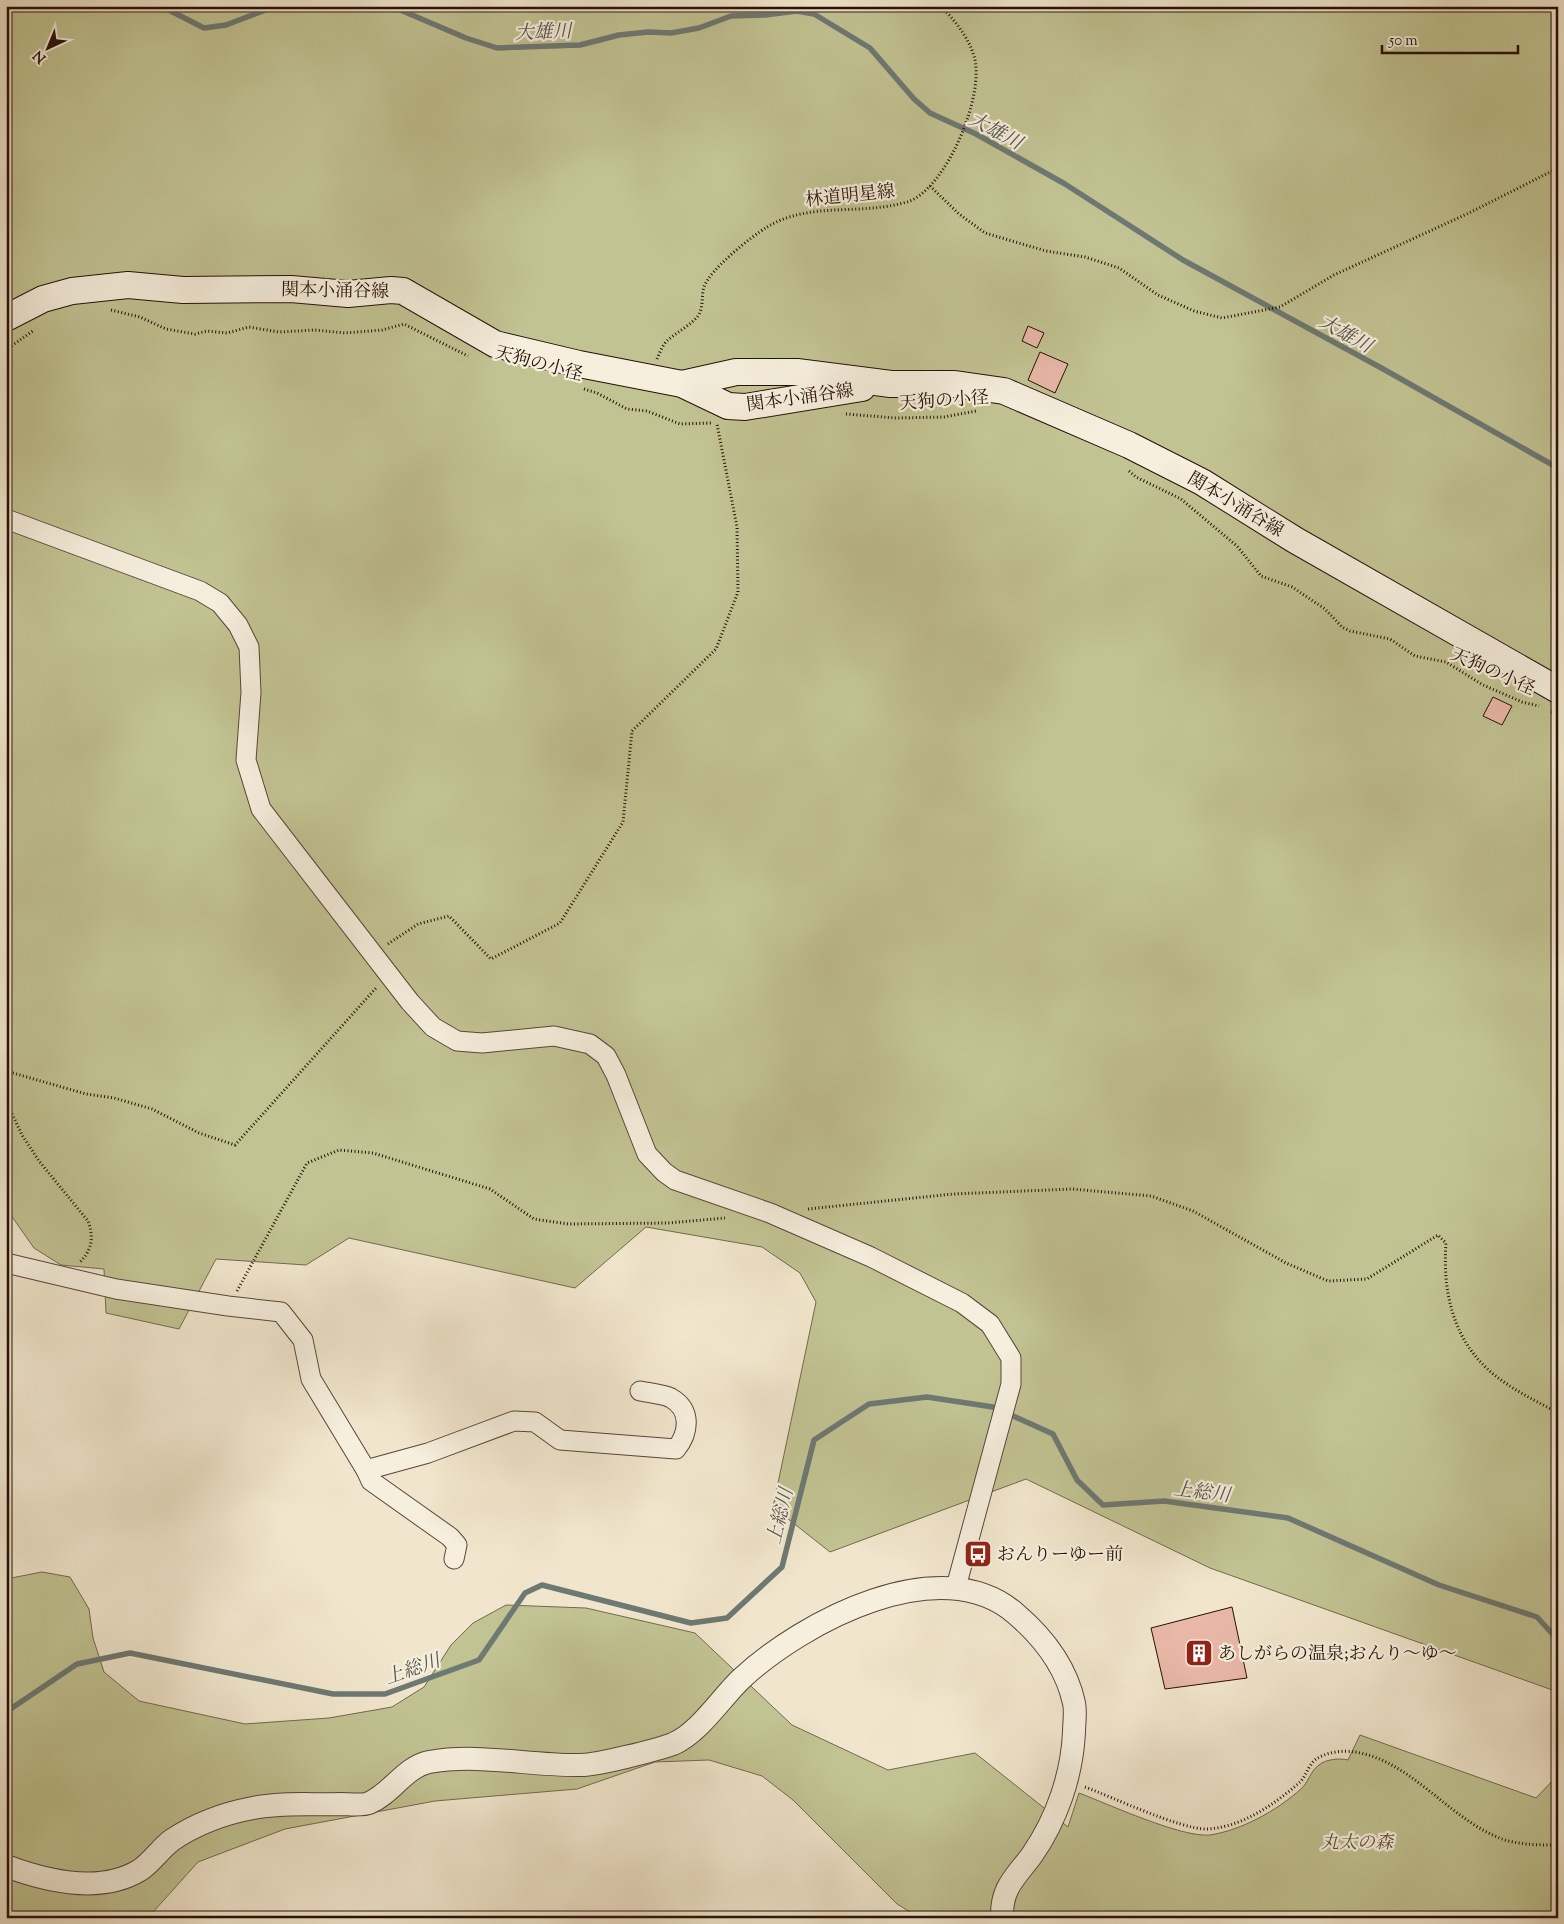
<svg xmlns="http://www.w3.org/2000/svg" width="1564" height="1924" font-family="'Sorts Mill Goudy','Noto Serif JP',serif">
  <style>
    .green { fill: #c2c393; stroke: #74694c }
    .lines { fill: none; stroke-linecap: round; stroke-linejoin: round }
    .stream { stroke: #6d7973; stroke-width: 5.5 }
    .building { fill: #e9b8a8; stroke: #270f06 }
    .minor-casing { stroke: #5a4538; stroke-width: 21 }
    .tertiary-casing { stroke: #5a4538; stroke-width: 24 }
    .secondary-casing { stroke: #270f06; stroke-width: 28 }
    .path { stroke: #270f06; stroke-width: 3; stroke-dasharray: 1 2.5; stroke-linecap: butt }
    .minor { stroke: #f6efde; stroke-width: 19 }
    .tertiary { stroke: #f6efde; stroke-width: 22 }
    .secondary { stroke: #f6efde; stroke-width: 26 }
    .labels { text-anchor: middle; stroke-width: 4.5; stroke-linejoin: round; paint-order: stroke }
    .street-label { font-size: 18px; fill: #270f06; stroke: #f6efde }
    .poi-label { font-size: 18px; fill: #270f06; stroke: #f6efde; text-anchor: start }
    .park-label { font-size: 18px; font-style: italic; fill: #5d4e37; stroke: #f6efde }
    .water-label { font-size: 19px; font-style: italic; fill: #55554e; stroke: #f6efde }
  </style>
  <rect width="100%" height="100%" fill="#f1e6cd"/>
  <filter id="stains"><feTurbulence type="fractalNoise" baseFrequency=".004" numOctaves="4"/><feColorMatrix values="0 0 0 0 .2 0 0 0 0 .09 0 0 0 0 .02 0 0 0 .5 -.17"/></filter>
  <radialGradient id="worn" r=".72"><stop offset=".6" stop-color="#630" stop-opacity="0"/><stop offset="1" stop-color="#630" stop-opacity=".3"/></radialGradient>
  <!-- green -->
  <g class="green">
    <polygon points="6,6 1558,6 1558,1692 1210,1568 1026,1479 830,1552 773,1507 816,1302 800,1273 762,1247 646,1227 575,1288 349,1238 306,1265 216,1259 179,1329 106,1313 104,1269 61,1265 34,1248 6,1208"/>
    <path d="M42 1572 70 1577 89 1609 93 1638 104 1672 139 1701 245 1724 329 1718 392 1707 424 1687 451 1645 473 1623 506 1605 586 1608 695 1633 792 1725 888 1770 975 1753 1068 1827 1079 1793C1108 1804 1182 1838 1210 1835 1242 1830 1276 1811 1301 1789 1308 1783 1311 1770 1319 1765 1326 1759 1340 1758 1348 1760L1360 1735 1536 1798 1558 1775V1918H920L897 1904 793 1800 762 1776 709 1760 655 1762 577 1789 435 1801 285 1829 198 1862 154 1911 151 1918H6V1579Z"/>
  </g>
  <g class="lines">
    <!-- stream -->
    <g class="stream">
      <polyline points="161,6 204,28 226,25 276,6"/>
      <polyline points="391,6 466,38 497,48 580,45 619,35 648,32 671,33 699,28 731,16 765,15 797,11 814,14 870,48 914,99 930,113 976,134 1065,184 1183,260 1385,370 1558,468"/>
      <polyline points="6,1712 77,1664 130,1653 333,1694 385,1694 479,1660 525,1593 542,1585 691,1623 727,1618 782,1567 814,1440 869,1404 927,1397 993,1407 1053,1434 1077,1480 1103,1505 1164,1501 1288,1518 1439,1585 1537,1617 1558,1640"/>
    </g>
  </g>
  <!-- building -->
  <g class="building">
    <polygon points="1028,326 1044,333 1037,348 1022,341"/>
    <polygon points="1040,352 1068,364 1055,393 1028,380"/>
    <polygon points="1493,697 1512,706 1502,725 1483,716"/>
    <polygon points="1232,1607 1247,1678 1165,1689 1151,1628"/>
  </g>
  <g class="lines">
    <!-- minor casing -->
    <g class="minor-casing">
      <g id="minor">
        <polyline points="6,519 200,591 220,603 238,625 249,647 251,692 246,760 261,809 410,1002 433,1027 457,1041 482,1043 554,1036 590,1044 606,1056 616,1075 647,1154 664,1172 675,1180 770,1213 871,1257 962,1303 990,1324 1011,1358 1011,1384 956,1587"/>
        <path d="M6 1263 116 1289 228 1306 281 1312 303 1340 311 1379 366 1470 428 1453 514 1421 535 1422 560 1440 676 1449C689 1433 692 1410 671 1398 663 1394 649 1393 640 1391"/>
        <polyline points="366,1470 371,1481 450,1537 457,1545 454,1559"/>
      </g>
    </g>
    <!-- tertiary casing -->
    <g class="tertiary-casing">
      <path id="tertiary" d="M6 1866C46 1881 101 1894 140 1870 152 1862 161 1848 172 1840 196 1824 226 1813 253 1808 281 1802 312 1805 340 1804 349 1804 362 1806 369 1803 391 1794 405 1767 429 1762 479 1753 530 1766 581 1765 598 1765 656 1750 673 1744 699 1733 721 1698 741 1679 802 1622 941 1548 1016 1614 1044 1638 1066 1666 1074 1703 1076 1712 1074 1723 1074 1732 1072 1775 1057 1819 1032 1855 1016 1877 1001 1887 1002 1918"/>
    </g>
    <!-- secondary casing -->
    <g class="secondary-casing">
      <g id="secondary">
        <polyline points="6,318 43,299 72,291 128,285 183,290 291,289 348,294 391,290 403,291 495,344 579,364 682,384 728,406 745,407 862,388"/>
        <polyline points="682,384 736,372 797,372 891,384 955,384 1004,391 1129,445 1202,482 1295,540 1558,690"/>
      </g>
    </g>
    <!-- path -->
    <g class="path">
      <polyline points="930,186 959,214 985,233 1046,251 1085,257 1119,268 1158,295 1194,311 1222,318 1280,307 1334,275 1469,213 1558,168"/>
      <polyline points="111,310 140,317 166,329 195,334 207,331 227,333 249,327 279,332 315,330 345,333 382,330 404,324 468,356"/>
      <polyline points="6,350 34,330"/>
      <path d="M657 359C660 352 663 344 668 340 677 332 691 325 698 316 704 307 701 296 704 287 710 269 751 237 767 227 810 201 860 216 907 202 946 190 986 94 974 56 968 36 954 20 941 6"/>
      <polyline points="584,389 597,393 627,409 647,411 680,424 711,423"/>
      <polyline points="846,414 896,418 944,417 976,411"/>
      <polyline points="1129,471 1136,477 1181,499 1237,546 1261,576 1292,587 1325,609 1342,627 1350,631 1390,639 1415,656 1446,662 1483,685 1522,702 1539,706"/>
      <polyline points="1551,712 1558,715"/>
      <polyline points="388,944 418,924 449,916 491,959 560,923 623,822 632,731 716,649 738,592 737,527 717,424"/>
      <polyline points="6,1071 86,1094 114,1098 152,1109 199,1133 235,1145 376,988"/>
      <path d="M6 1101 22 1135 39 1161 88 1221C94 1237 92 1250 80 1262"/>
      <path d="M808 1209 953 1194 1072 1189 1151 1196 1193 1211 1286 1263 1328 1281 1367 1279 1438 1235 1446 1243C1442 1298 1456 1350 1504 1382 1521 1394 1540 1403 1558 1413"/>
      <polyline points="237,1291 307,1163 339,1150 373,1153 490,1189 534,1219 568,1224 668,1223 725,1218"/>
      <path d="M1085 1787C1112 1797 1180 1829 1206 1829 1241 1828 1275 1804 1300 1782 1306 1776 1308 1766 1315 1760 1325 1752 1343 1750 1355 1752 1413 1761 1451 1822 1505 1840 1522 1845 1540 1845 1558 1845"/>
    </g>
    <!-- minor -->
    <use href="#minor" class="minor"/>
    <!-- tertiary -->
    <use href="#tertiary" class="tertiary"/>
    <!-- secondary -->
    <use href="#secondary" class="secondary"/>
  </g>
  <!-- icons -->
  <defs>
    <g id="bus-square" transform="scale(1.4375)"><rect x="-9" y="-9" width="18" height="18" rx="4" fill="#8f2418" stroke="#f6efde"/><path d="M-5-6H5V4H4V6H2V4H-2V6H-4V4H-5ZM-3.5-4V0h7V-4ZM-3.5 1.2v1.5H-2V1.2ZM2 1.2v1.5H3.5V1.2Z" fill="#fff"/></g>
    <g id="building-square" transform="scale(1.4375)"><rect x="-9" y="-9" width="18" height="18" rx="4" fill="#8f2418" stroke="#f6efde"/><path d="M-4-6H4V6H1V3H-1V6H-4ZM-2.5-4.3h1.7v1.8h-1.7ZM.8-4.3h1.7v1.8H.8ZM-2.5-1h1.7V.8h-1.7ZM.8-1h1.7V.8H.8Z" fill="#fff"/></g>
  </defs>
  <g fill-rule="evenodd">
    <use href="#bus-square" x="978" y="1554"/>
    <use href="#building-square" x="1199" y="1653"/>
  </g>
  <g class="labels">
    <!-- street labels -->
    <g class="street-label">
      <text transform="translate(850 195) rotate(-6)" y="6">林道明星線</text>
      <text transform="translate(335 290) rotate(1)" y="6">関本小涌谷線</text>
      <text transform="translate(539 363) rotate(15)" y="6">天狗の小径</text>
      <text transform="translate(800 397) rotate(-8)" y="6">関本小涌谷線</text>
      <text transform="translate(944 400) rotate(-4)" y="6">天狗の小径</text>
      <text transform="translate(1236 504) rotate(31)" y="6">関本小涌谷線</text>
      <text transform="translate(1493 671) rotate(24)" y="6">天狗の小径</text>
    </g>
    <!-- poi labels -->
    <g class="poi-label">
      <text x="997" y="1560">おんりーゆー前</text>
      <text x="1218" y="1659">あしがらの温泉;おんり〜ゆ〜</text>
    </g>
    <!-- park labels -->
    <g class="park-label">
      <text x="1357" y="1848">丸太の森</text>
    </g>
    <!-- water labels -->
    <g class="water-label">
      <text transform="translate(543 31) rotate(-2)" y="7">大雄川</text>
      <text transform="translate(996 130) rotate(28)" y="7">大雄川</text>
      <text transform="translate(1346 333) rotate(29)" y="7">大雄川</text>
      <text transform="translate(1202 1491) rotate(7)" y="7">上総川</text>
      <text transform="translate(779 1516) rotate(-76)" y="7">上総川</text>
      <text transform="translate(412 1668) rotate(-19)" y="7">上総川</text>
    </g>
  </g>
  <!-- margin -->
  <rect width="1564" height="1924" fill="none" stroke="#f1e6cd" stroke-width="25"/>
  <rect x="8" y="8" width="1549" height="1909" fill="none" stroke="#270f06" stroke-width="2.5"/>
  <rect x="12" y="12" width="1539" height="1899" fill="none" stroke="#270f06"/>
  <!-- north arrow -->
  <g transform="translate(48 48) rotate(224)" stroke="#f6efde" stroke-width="4" paint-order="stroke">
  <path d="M0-4L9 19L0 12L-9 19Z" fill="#270f06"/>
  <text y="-8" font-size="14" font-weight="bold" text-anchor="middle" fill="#270f06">N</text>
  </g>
  <!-- scale -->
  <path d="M1382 45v8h136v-8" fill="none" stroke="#270f06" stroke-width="2.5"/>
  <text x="1389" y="45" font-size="15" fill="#270f06" stroke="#f6efde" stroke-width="4" paint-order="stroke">50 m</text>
  <rect width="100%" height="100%" filter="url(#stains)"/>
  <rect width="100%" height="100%" fill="url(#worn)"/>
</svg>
